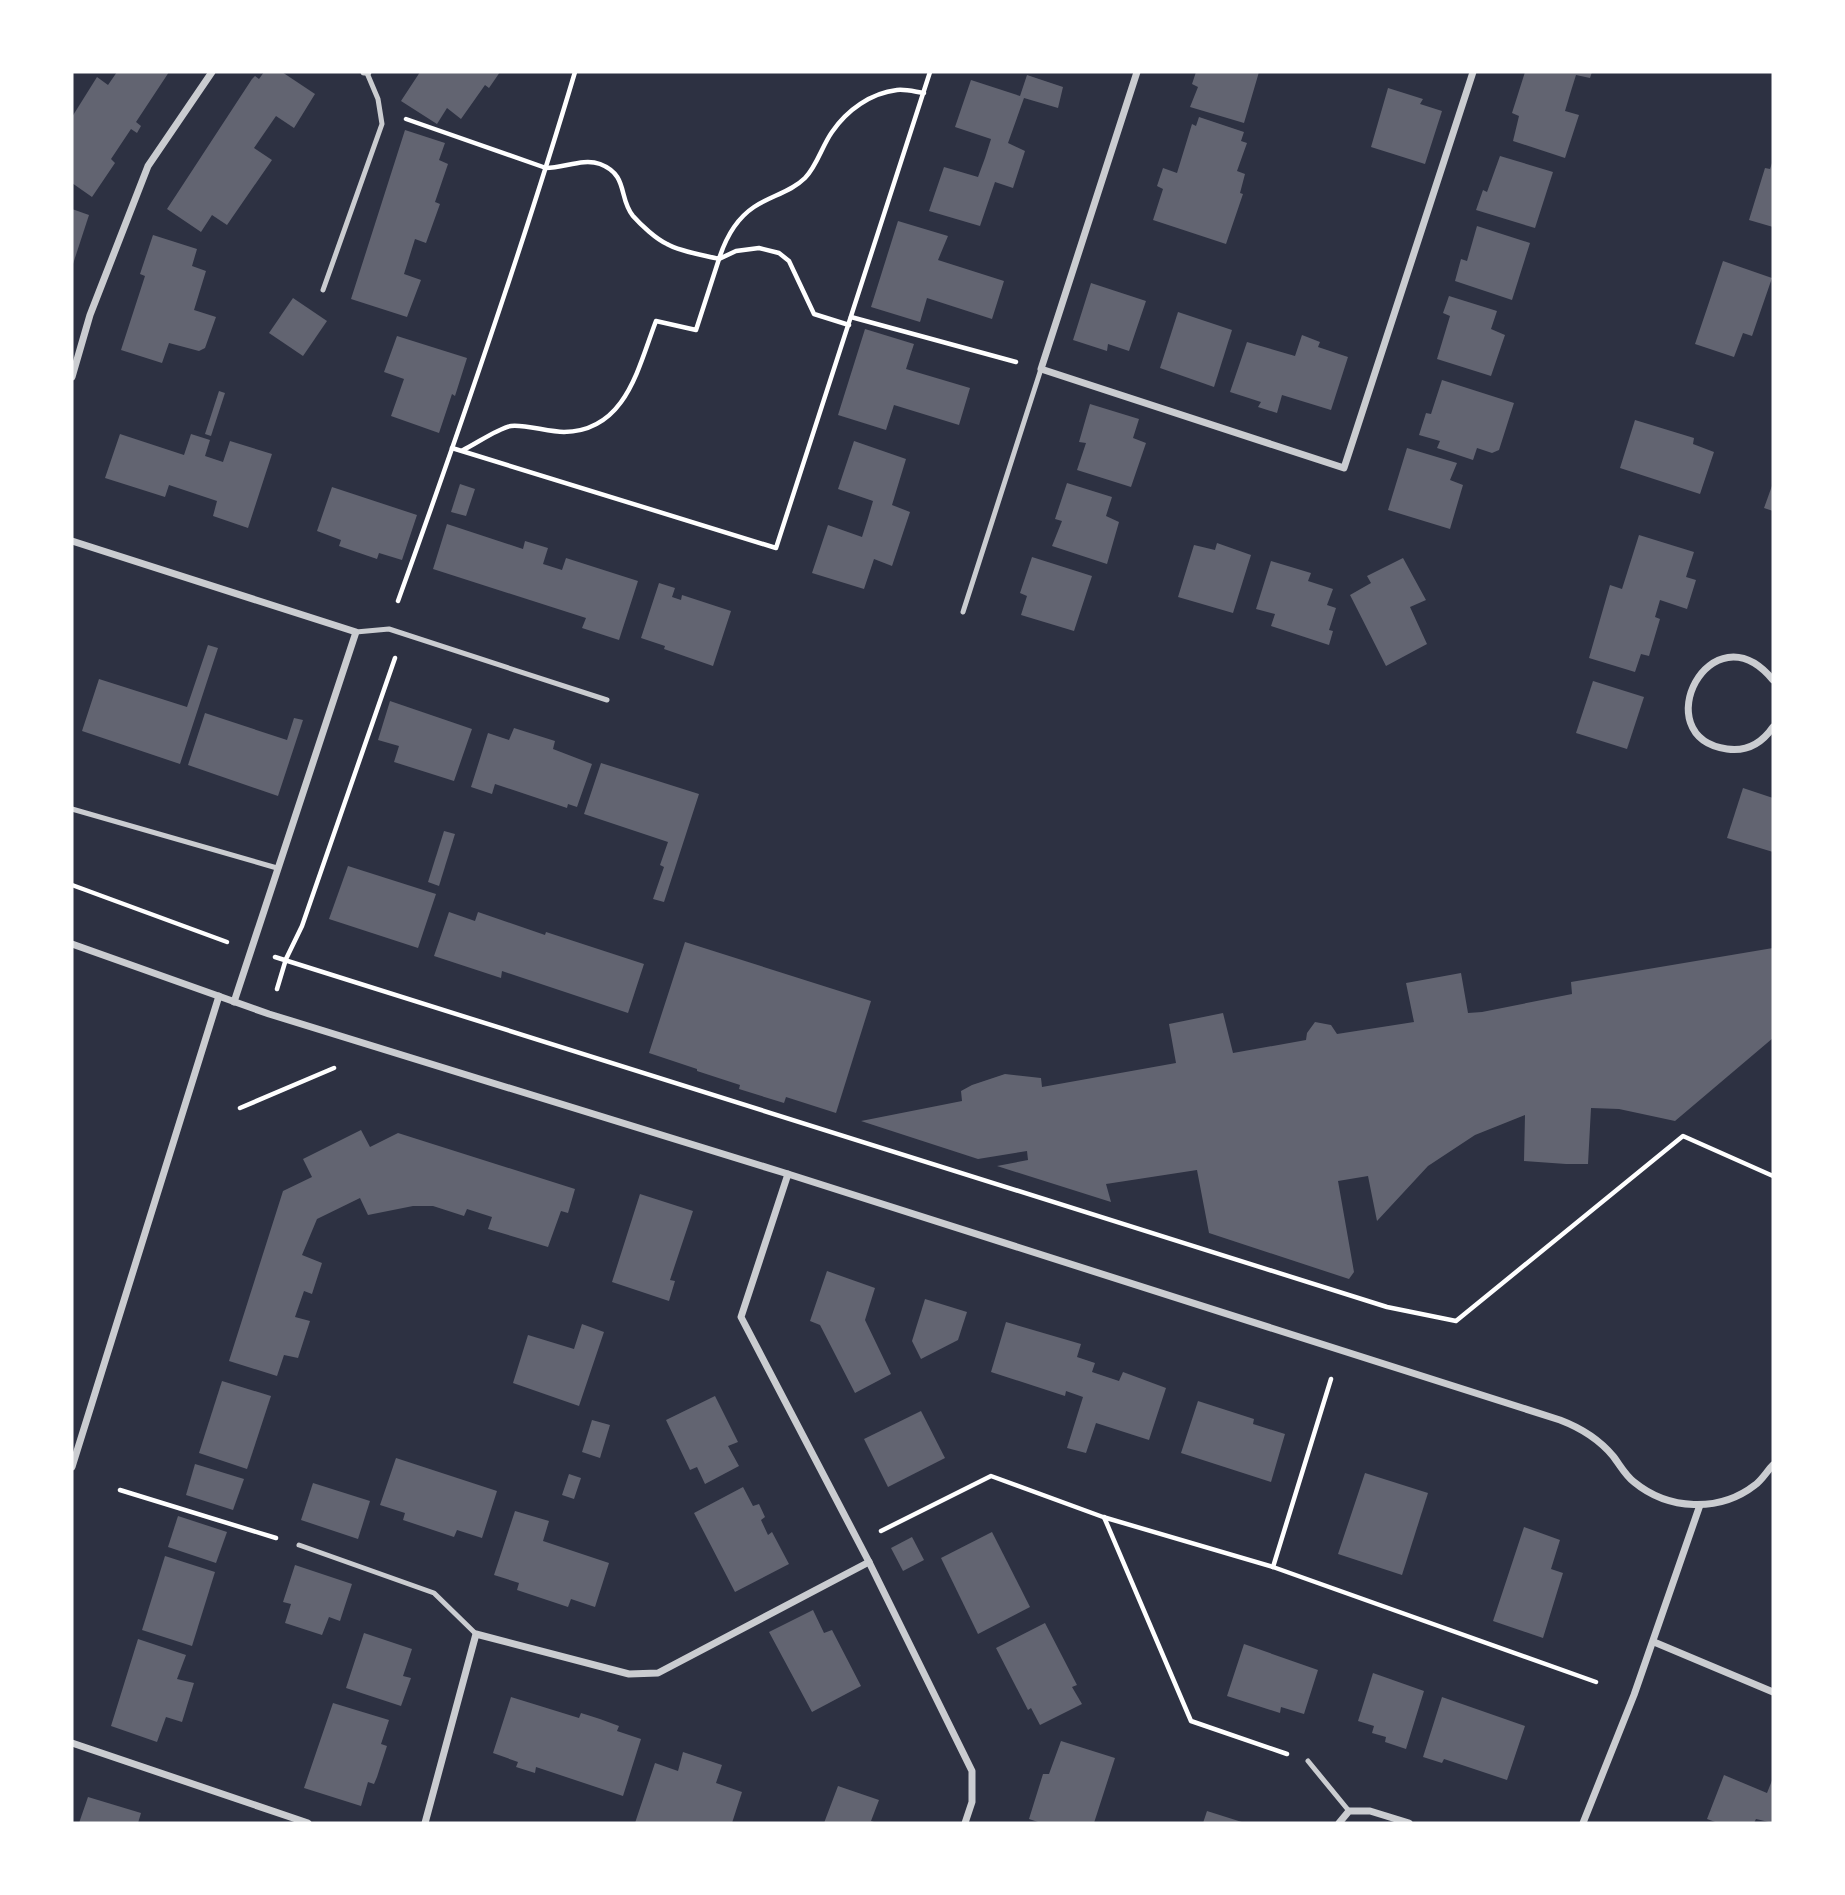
<svg xmlns="http://www.w3.org/2000/svg" width="1845" height="1895" font-family="'Public Sans',sans-serif">
  <style>
    .building { fill: #626471 }
    .lines { fill: none; stroke-linecap: round; stroke-linejoin: round }
    .path { stroke: #fff; stroke-width: 4.5 }
    .service { stroke: #caccd0; stroke-width: 5 }
    .minor { stroke: #caccd0; stroke-width: 7 }
  </style>
  <rect width="100%" height="100%" fill="#2d3142"/>
  <!-- building -->
  <g class="building">
    <polygon points="117,72 169,72 136,122 141,126 137,133 131,129 111,159 115,163 92,197 72,183 72,117 97,77 108,85"/>
    <polygon points="264,72 282,72 315,94 294,128 276,116 254,148 272,160 227,225 212,215 201,232 167,209 252,79 255,76 259,79"/>
    <polygon points="420,72 500,72 489,88 485,85 461,119 447,108 437,124 401,101"/>
    <polygon points="1196,72 1259,72 1244,123 1190,107 1198,87 1192,84"/>
    <polygon points="1525,72 1592,72 1590,78 1576,75 1571,91 1565,111 1579,115 1565,158 1513,141 1519,116 1512,113"/>
    <polygon points="1027,75 1063,87 1058,108 1024,98 1008,143 1025,151 1013,188 995,182 980,226 929,211 944,167 978,177 985,158 991,139 955,127 971,80 1020,96"/>
    <polygon points="1388,88 1423,99 1420,104 1442,111 1425,164 1371,147"/>
    <polygon points="1199,117 1244,132 1241,141 1247,143 1237,171 1245,174 1240,193 1243,194 1226,244 1153,220 1163,189 1157,186 1163,168 1177,173 1192,124 1196,126"/>
    <polygon points="405,130 445,143 439,160 448,164 435,202 440,204 426,243 415,239 404,274 421,280 407,317 351,299"/>
    <polygon points="1500,156 1553,172 1535,228 1476,210 1483,190 1487,192"/>
    <polygon points="1773,160 1773,227 1749,220 1765,168 1770,169"/>
    <polygon points="72,209 89,215 72,267"/>
    <polygon points="898,221 948,236 938,260 1004,281 992,319 927,298 920,322 871,307"/>
    <polygon points="1477,226 1530,243 1512,300 1455,281 1461,259 1467,261"/>
    <polygon points="153,235 197,249 192,266 206,271 194,310 216,317 205,348 199,351 169,343 162,363 121,350 145,276 140,274"/>
    <polygon points="1723,261 1772,278 1752,336 1743,333 1734,357 1695,344"/>
    <polygon points="1091,283 1146,301 1129,351 1108,344 1107,351 1073,340"/>
    <polygon points="1449,296 1497,311 1491,329 1505,335 1491,376 1437,359 1450,316 1443,313"/>
    <polygon points="293,298 327,321 303,356 269,333"/>
    <polygon points="1178,312 1232,330 1214,387 1160,368"/>
    <polygon points="865,329 914,344 906,369 970,388 959,425 894,405 886,430 838,415"/>
    <polygon points="1302,335 1320,342 1318,347 1348,357 1331,410 1282,395 1277,413 1258,407 1261,402 1230,392 1247,342 1295,356"/>
    <polygon points="397,336 467,358 455,396 452,394 439,433 391,416 404,379 384,372"/>
    <polygon points="1442,380 1514,403 1499,450 1492,453 1477,448 1473,460 1437,448 1440,441 1419,435 1426,413 1431,414"/>
    <polygon points="219,391 225,393 211,436 205,434"/>
    <polygon points="1090,404 1139,419 1133,438 1146,443 1131,487 1077,470 1086,443 1079,442"/>
    <polygon points="1635,420 1694,438 1693,444 1714,452 1700,494 1620,468"/>
    <polygon points="120,434 184,455 191,434 210,440 205,456 223,462 230,441 272,454 248,528 213,516 217,501 169,485 165,497 105,478"/>
    <polygon points="854,441 906,459 892,505 910,512 892,566 874,559 864,589 812,573 828,525 862,537 868,518 873,501 838,489"/>
    <polygon points="1407,448 1457,463 1450,480 1463,485 1450,529 1388,510"/>
    <polygon points="1067,483 1112,497 1106,516 1119,522 1107,564 1052,546 1062,521 1055,519"/>
    <polygon points="1773,483 1773,511 1764,508"/>
    <polygon points="460,484 475,489 466,516 451,512"/>
    <polygon points="332,487 417,515 402,560 379,553 377,559 339,546 341,540 317,531"/>
    <polygon points="447,524 523,549 525,541 548,548 543,564 562,570 566,558 638,581 619,640 582,628 586,618 433,569"/>
    <polygon points="1639,535 1694,552 1686,577 1696,580 1687,609 1660,600 1655,617 1660,619 1649,656 1641,654 1635,672 1589,658 1610,585 1622,589"/>
    <polygon points="1217,543 1251,555 1233,613 1178,597 1194,545 1215,550"/>
    <polygon points="1032,557 1092,576 1074,631 1021,615 1027,596 1020,593"/>
    <polygon points="1403,558 1426,600 1410,607 1427,644 1386,666 1350,595 1371,583 1367,576"/>
    <polygon points="1271,561 1311,573 1308,581 1333,589 1327,605 1336,608 1329,630 1333,631 1329,645 1271,626 1275,614 1256,609"/>
    <polygon points="659,583 675,588 672,597 681,600 682,595 731,611 713,666 664,649 665,646 641,638"/>
    <polygon points="208,645 218,648 180,764 82,731 99,679 187,707"/>
    <polygon points="1593,681 1644,697 1627,749 1576,733"/>
    <polygon points="390,701 472,729 454,781 394,762 399,746 378,740"/>
    <polygon points="205,713 287,740 294,718 303,720 278,796 188,765"/>
    <polygon points="514,728 555,741 553,749 592,764 577,807 568,804 567,808 495,784 492,794 471,787 488,733 509,740"/>
    <polygon points="601,763 699,794 664,902 653,899 664,867 660,865 668,842 584,814"/>
    <polygon points="1743,788 1773,798 1773,852 1727,838"/>
    <polygon points="444,831 455,834 439,886 428,882"/>
    <polygon points="348,866 436,894 418,948 329,919"/>
    <polygon points="449,912 475,921 478,912 545,935 546,932 644,964 628,1013 502,971 501,978 434,956"/>
    <polygon points="685,942 871,1001 836,1113 786,1097 784,1103 739,1089 740,1085 697,1071 697,1069 649,1053"/>
    <polygon points="1773,948 1773,1038 1675,1121 1619,1109 1591,1108 1588,1164 1566,1164 1524,1161 1525,1115 1475,1135 1428,1166 1377,1221 1368,1176 1338,1181 1354,1272 1349,1279 1209,1233 1197,1170 1106,1184 1111,1202 997,1166 1028,1160 1027,1151 978,1159 861,1121 962,1101 961,1091 972,1085 1005,1074 1041,1078 1042,1087 1176,1063 1169,1024 1223,1013 1233,1053 1306,1040 1307,1033 1315,1022 1331,1025 1337,1034 1414,1022 1406,983 1461,973 1468,1013 1482,1012 1572,994 1571,982"/>
    <polygon points="361,1130 370,1147 398,1133 575,1189 568,1213 561,1211 548,1247 488,1229 492,1217 467,1209 464,1216 433,1206 413,1206 368,1215 360,1198 317,1219 302,1255 322,1263 312,1294 304,1291 295,1317 310,1321 298,1358 284,1355 277,1376 229,1361 283,1191 312,1177 303,1159"/>
    <polygon points="640,1194 693,1211 670,1280 675,1281 669,1301 612,1282"/>
    <polygon points="827,1271 875,1288 865,1320 891,1374 855,1393 820,1325 810,1321"/>
    <polygon points="925,1299 967,1312 958,1340 921,1359 912,1341"/>
    <polygon points="1006,1322 1081,1344 1077,1357 1095,1363 1092,1372 1119,1381 1123,1372 1166,1388 1149,1440 1096,1423 1086,1453 1067,1448 1083,1397 1066,1391 1065,1396 991,1372"/>
    <polygon points="582,1324 604,1332 579,1406 513,1383 528,1335 574,1349"/>
    <polygon points="222,1381 271,1396 247,1469 199,1453"/>
    <polygon points="715,1396 738,1442 728,1446 739,1466 705,1484 697,1467 690,1470 666,1420"/>
    <polygon points="1198,1401 1254,1419 1253,1424 1285,1434 1271,1482 1181,1453"/>
    <polygon points="921,1411 945,1458 888,1487 864,1439"/>
    <polygon points="592,1420 610,1425 600,1458 582,1452"/>
    <polygon points="396,1458 497,1491 482,1538 457,1530 454,1537 403,1520 405,1513 380,1505"/>
    <polygon points="195,1464 244,1479 233,1510 186,1495"/>
    <polygon points="1365,1473 1428,1493 1402,1575 1338,1554"/>
    <polygon points="569,1474 581,1478 574,1499 562,1495"/>
    <polygon points="313,1483 370,1501 358,1539 301,1520"/>
    <polygon points="743,1487 753,1506 759,1504 765,1517 761,1520 768,1535 772,1532 789,1564 735,1592 694,1513"/>
    <polygon points="515,1511 549,1521 543,1541 609,1563 595,1607 571,1599 568,1607 517,1590 519,1583 494,1575"/>
    <polygon points="178,1516 227,1532 216,1563 168,1547"/>
    <polygon points="1524,1527 1560,1540 1551,1569 1563,1573 1543,1638 1493,1621"/>
    <polygon points="992,1532 1030,1607 978,1634 941,1558"/>
    <polygon points="912,1537 924,1560 903,1571 891,1548"/>
    <polygon points="165,1556 215,1572 192,1646 142,1630"/>
    <polygon points="295,1565 352,1584 340,1621 329,1617 322,1635 285,1623 291,1604 283,1602"/>
    <polygon points="813,1610 824,1633 832,1630 861,1686 812,1712 769,1632"/>
    <polygon points="1045,1623 1077,1685 1072,1687 1082,1704 1040,1725 1031,1708 1028,1710 996,1648"/>
    <polygon points="364,1633 412,1649 403,1676 411,1678 401,1706 346,1688"/>
    <polygon points="138,1639 186,1655 177,1679 194,1683 182,1722 166,1717 157,1742 111,1726"/>
    <polygon points="1244,1644 1318,1670 1304,1714 1281,1707 1280,1713 1227,1696"/>
    <polygon points="1373,1673 1424,1691 1406,1749 1385,1742 1386,1737 1372,1733 1374,1726 1358,1721"/>
    <polygon points="511,1697 579,1718 581,1713 600,1719 619,1726 617,1731 641,1739 623,1796 536,1767 535,1773 516,1767 518,1762 493,1753"/>
    <polygon points="1442,1697 1525,1726 1507,1780 1444,1759 1442,1763 1423,1757"/>
    <polygon points="333,1703 389,1720 381,1744 387,1746 377,1777 374,1784 368,1782 361,1806 304,1788"/>
    <polygon points="1061,1741 1115,1758 1094,1823 1041,1823 1029,1819 1043,1774 1049,1774"/>
    <polygon points="683,1752 722,1765 716,1783 742,1792 732,1823 635,1823 655,1763 678,1771"/>
    <polygon points="1724,1775 1767,1793 1773,1778 1773,1823 1756,1819 1754,1823 1718,1823 1707,1819"/>
    <polygon points="838,1786 879,1800 871,1821 877,1823 824,1823"/>
    <polygon points="88,1797 141,1813 138,1823 79,1823"/>
    <polygon points="1207,1811 1245,1823 1203,1823"/>
  </g>
  <g class="lines">
    <!-- path -->
    <g class="path">
      <path d="M406 119 546 168C564 168 583 158 600 164 629 175 618 198 633 216 641 225 656 239 667 244 681 252 703 255 719 259 725 240 736 219 754 207 770 196 791 192 805 178 817 166 822 146 832 132 847 110 871 93 897 90 906 89 916 92 924 93"/>
      <polyline points="851,317 1016,362"/>
      <polyline points="452,448 776,548 930,72"/>
      <path d="M463 450C476 444 498 428 511 426 523 424 549 432 564 432 626 431 638 368 656 321L696 330 719 259 736 251 759 248 779 253 789 261 814 314 849 325"/>
      <path d="M398 601C461 426 522 250 575 72"/>
      <polyline points="72,885 227,942"/>
      <polyline points="275,957 1387,1307 1456,1321 1683,1136 1773,1176"/>
      <polyline points="277,989 286,959 302,926 395,658"/>
      <polyline points="240,1108 334,1068"/>
      <polyline points="120,1490 276,1538"/>
      <polyline points="1104,1517 1191,1721 1287,1754"/>
      <polyline points="881,1531 991,1476 1103,1517 1273,1567 1596,1682"/>
      <polyline points="1273,1567 1331,1379"/>
    </g>
    <!-- service -->
    <g class="service">
      <polyline points="323,290 382,124 378,99 367,73"/>
      <polyline points="963,612 1041,369"/>
      <polyline points="356,632 389,629 607,700"/>
      <polyline points="72,809 277,868"/>
      <polyline points="299,1545 434,1593 476,1634"/>
      <polyline points="1308,1761 1349,1811"/>
    </g>
    <!-- minor -->
    <g class="minor">
      <polyline points="364,72 368,72"/>
      <polyline points="1137,72 1041,369 1344,468 1473,72"/>
      <polyline points="72,377 90,315 148,166 212,72"/>
      <polyline points="72,541 356,632 234,1002"/>
      <path d="M1773 680C1711 605 1644 737 1727 749 1748 752 1762 743 1773 727"/>
      <path d="M72 944 269 1014 788 1174 1560 1420C1581 1428 1598 1438 1613 1456 1620 1465 1625 1475 1634 1482 1668 1510 1719 1513 1755 1485 1762 1480 1767 1471 1773 1465"/>
      <polyline points="788,1174 741,1317 869,1562 972,1771 972,1802 965,1823"/>
      <polyline points="72,1467 219,996"/>
      <polyline points="1654,1642 1773,1692"/>
      <polyline points="72,1743 308,1823"/>
      <polyline points="425,1823 476,1634 629,1674 658,1673 869,1562"/>
      <polyline points="1339,1823 1349,1811 1370,1811 1409,1823"/>
      <polyline points="1583,1823 1634,1695 1700,1505"/>
    </g>
  </g>
  <!-- border -->
  <rect width="1845" height="1895" fill="none" stroke="#ffffff" stroke-width="147"/>
</svg>
